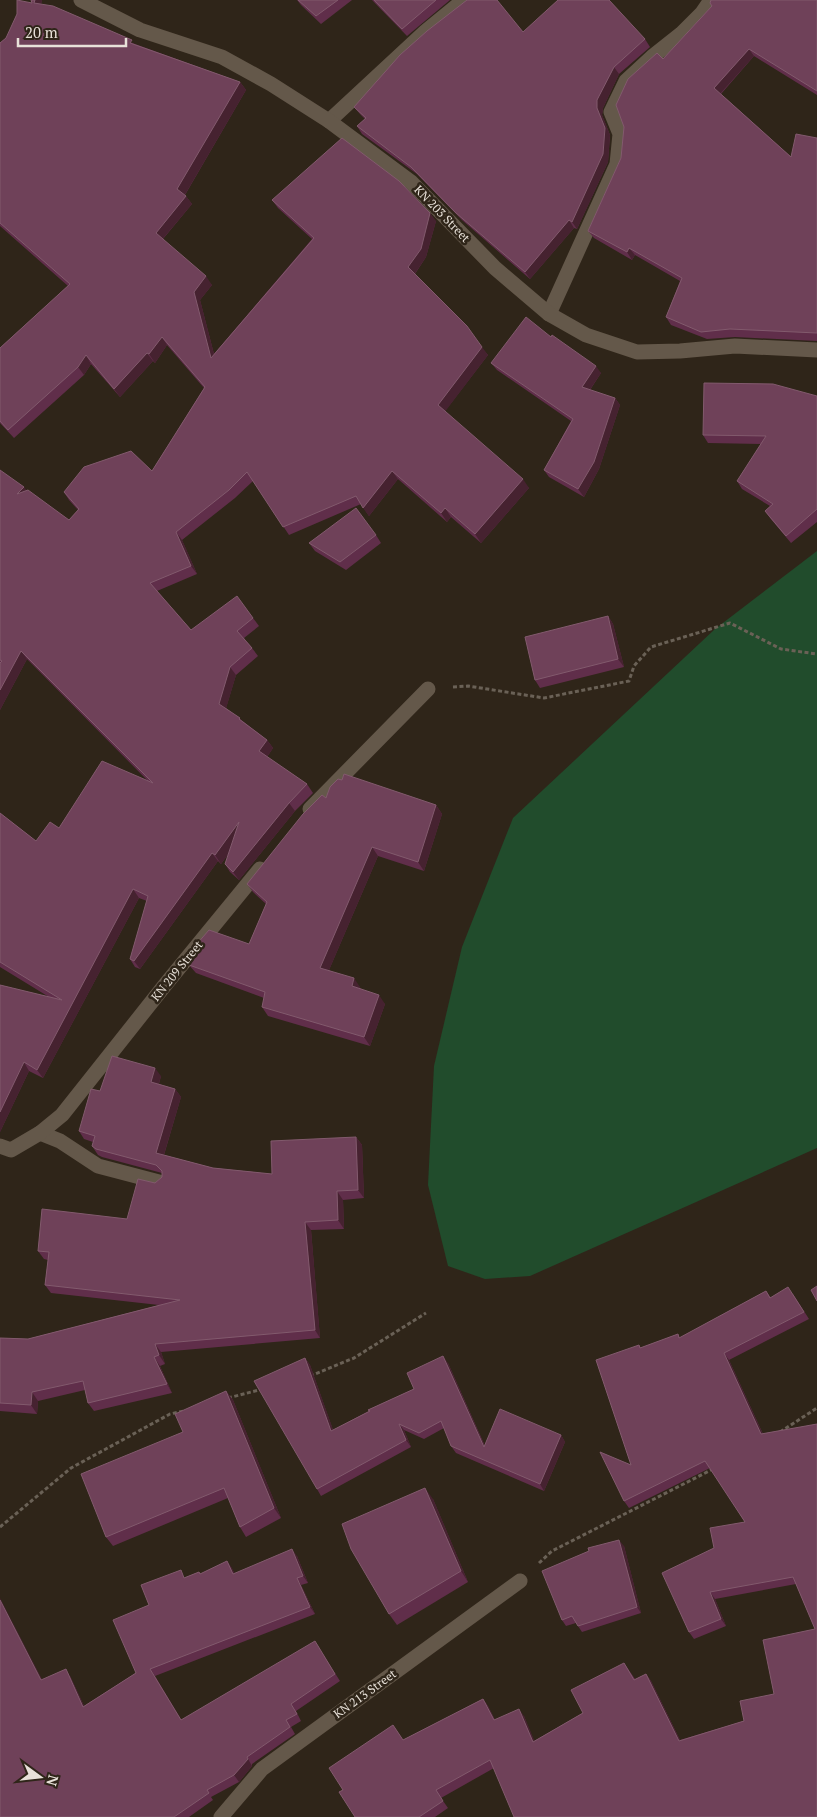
<svg xmlns="http://www.w3.org/2000/svg" width="817" height="1817" font-family="'PT Serif',serif">
  <style>
    .green { fill: #214c2c }
    .lines { fill: none; stroke-linecap: round; stroke-linejoin: round }
    .path { stroke: #6a6156; stroke-width: 3; stroke-dasharray: 4 2.5; stroke-linecap: butt }
    .lane { stroke: #64584a; stroke-width: 15 }
    .street { stroke: #64584a; stroke-width: 15 }
    .wall { fill: #602e4a }
    .shaded-wall { fill: #462230 }
    .building { fill: #6f4159; stroke: #825a6d }
    .labels { text-anchor: middle; stroke-width: 5; stroke-linejoin: round; paint-order: stroke }
    .street-label { font-size: 12px; fill: #e8e1d9; stroke: #2f2519 }
  </style>
  <rect width="100%" height="100%" fill="#2f2519"/>
  <!-- green -->
  <polygon class="green" points="817,551 817,1148 530,1276 485,1279 448,1266 428,1185 434,1066 462,947 513,818 715,629"/>
  <g class="lines">
    <!-- path -->
    <g class="path">
      <polyline points="453,687 468,686 544,698 629,681 634,666 651,647 730,623 781,649 817,654"/>
      <polyline points="310,1376 354,1358 426,1313"/>
      <polyline points="228,1398 263,1389"/>
      <polyline points="780,1432 817,1408"/>
      <polyline points="0,1527 71,1468 170,1414 184,1411"/>
      <polyline points="539,1563 552,1551 713,1469"/>
    </g>
    <!-- lane -->
    <g class="lane">
      <polyline points="329,121 426,31 459,4 467,0"/>
      <polyline points="549,314 617,164 620,134 611,112 626,81 652,57 681,34 702,13 711,0"/>
      <polyline points="40,1133 60,1141 98,1166 159,1182"/>
    </g>
    <!-- street -->
    <g class="street">
      <polyline points="81,0 140,30 222,57 271,84 329,121 411,182 495,268 549,314 586,335 637,352 680,351 735,346 817,350"/>
      <polyline points="310,809 428,689"/>
      <polyline points="0,1146 11,1150 40,1133 62,1115 165,985 260,869"/>
      <polyline points="221,1817 262,1769 520,1581"/>
    </g>
  </g>
  <!-- wall -->
  <g class="wall">
    <polygon points="31,0 42,0 41,4 135,44 240,82 246,90 185,195 192,204 163,239 212,285 200,300 214,354 312,239 278,208 272,200 436,221 426,257 415,274 488,355 445,411 529,488 481,543 451,517 447,522 398,479 369,516 361,504 289,535 253,481 235,498 182,540 197,574 157,591 191,630 253,618 259,626 244,638 252,648 258,656 236,675 226,708 267,740 273,748 267,757 307,784 313,793 295,811 239,880 230,872 225,864 229,853 221,864 218,861 140,969 135,967 130,959 147,901 139,898 43,1078 29,1071 0,1132 0,985 49,997 0,967 0,813 36,841 148,781 27,659 0,710 0,470 26,491 69,520 78,510 69,500 64,492 152,471 204,388 167,345 155,363 153,361 120,397 91,364 84,375 14,438 0,423 0,348 68,286 0,226 0,43 6,38 32,3"/>
    <polygon points="297,0 352,0 321,24 301,5"/>
    <polygon points="372,0 450,0 407,36"/>
    <polygon points="817,0 817,95 754,56 721,94 791,157 817,138 817,341 735,337 707,339 671,325 666,317 680,281 635,255 632,260 594,238 588,231 621,158 663,59 712,6"/>
    <polygon points="523,32 645,39 650,47 619,74 603,108 602,115 610,135 608,162 577,229 574,228 530,279 462,220 417,174 362,134 357,126 365,119 360,114 354,107"/>
    <polygon points="551,337 601,373 590,390 615,398 620,405 599,469 584,497 549,477 544,470 571,421 497,370 491,363"/>
    <polygon points="817,396 817,522 791,543 770,518 765,511 770,506 742,489 737,481 761,444 708,443 703,435"/>
    <polygon points="376,535 381,543 346,570 315,551 309,543"/>
    <polygon points="608,616 613,624 624,667 540,688 535,680"/>
    <polygon points="326,798 436,805 442,814 424,871 378,856 329,970 360,987 360,988 385,1004 370,1046 268,1016 262,1007 264,998 196,973 189,965 249,944 266,904 253,892 247,884"/>
    <polygon points="161,1076 159,1084 175,1089 181,1097 164,1155 213,1168 272,1174 356,1137 362,1145 364,1198 343,1200 344,1229 311,1230 320,1338 161,1352 165,1364 160,1366 172,1393 94,1411 88,1403 85,1390 38,1401 37,1414 0,1411 0,1338 28,1339 159,1305 51,1293 45,1285 48,1260 44,1259 38,1251 127,1219 155,1183 162,1177 162,1173 102,1157 98,1155 92,1146 93,1142 84,1139 79,1131 100,1091"/>
    <polygon points="766,1291 771,1298 793,1294 809,1319 729,1360 763,1434 817,1424 817,1817 494,1768 441,1798 448,1808 435,1817 355,1817 343,1790 403,1740 483,1699 488,1706 495,1720 524,1716 534,1741 583,1713 624,1663 635,1679 646,1674 651,1681 680,1740 744,1721 774,1694 815,1629 796,1584 715,1599 726,1626 694,1639 689,1632 714,1548 745,1522 710,1468 629,1508 624,1501 631,1465 639,1345 641,1348 678,1334 680,1338"/>
    <polygon points="305,1358 310,1365 333,1430 369,1411 368,1410 414,1389 448,1363 485,1446 561,1435 565,1442 544,1491 456,1453 451,1446 444,1428 424,1439 404,1430 411,1447 321,1496 317,1489"/>
    <polygon points="226,1391 233,1400 281,1518 246,1537 240,1527 228,1498 113,1546 106,1537 183,1432"/>
    <polygon points="433,1499 468,1582 397,1625 389,1614"/>
    <polygon points="624,1546 641,1613 582,1632 576,1623 566,1626 562,1620"/>
    <polygon points="297,1556 308,1583 301,1585 315,1614 155,1676 181,1720 319,1648 340,1681 296,1711 301,1721 291,1727 295,1734 252,1764 252,1766 239,1782 211,1797 213,1800 189,1817 0,1817 42,1680 70,1676 84,1706 136,1673 149,1605 186,1577 199,1572 201,1574 227,1561 235,1574"/>
  </g>
  <!-- shaded-wall -->
  <g class="shaded-wall">
    <polygon points="35,0 42,0 40,11 34,3"/>
    <polygon points="749,49 754,56 719,95 714,88"/>
    <polygon points="614,67 619,74 603,108 602,115 610,135 608,162 577,229 572,222 597,108 597,100"/>
    <polygon points="240,82 246,90 183,198 177,189"/>
    <polygon points="186,196 192,204 161,241 156,233"/>
    <polygon points="430,213 436,221 426,257 414,275 408,267"/>
    <polygon points="569,220 574,228 530,279 525,272"/>
    <polygon points="629,248 635,255 632,260 627,252"/>
    <polygon points="206,276 212,285 200,300 217,366 211,358 194,292"/>
    <polygon points="162,337 167,345 155,363 149,354"/>
    <polygon points="482,347 488,355 444,413 438,405"/>
    <polygon points="147,353 153,361 120,397 114,389"/>
    <polygon points="86,355 91,364 84,375 78,367"/>
    <polygon points="596,366 601,373 587,394 582,387"/>
    <polygon points="615,398 620,405 599,469 584,497 578,489"/>
    <polygon points="392,471 398,479 369,516 363,508"/>
    <polygon points="523,479 529,488 481,543 475,534"/>
    <polygon points="24,487 30,495 17,494"/>
    <polygon points="445,508 451,517 447,522 441,513"/>
    <polygon points="176,532 182,540 197,574 191,566"/>
    <polygon points="608,616 613,624 624,667 618,659"/>
    <polygon points="21,651 27,659 0,710 0,690"/>
    <polygon points="230,667 236,675 225,712 219,704"/>
    <polygon points="267,740 273,748 265,760 259,751"/>
    <polygon points="289,803 295,811 239,880 233,872"/>
    <polygon points="436,805 442,814 424,871 418,862"/>
    <polygon points="239,822 245,831 221,864 215,855"/>
    <polygon points="372,847 378,856 326,977 320,968"/>
    <polygon points="212,853 218,861 140,969 134,961"/>
    <polygon points="133,889 139,898 43,1078 37,1070"/>
    <polygon points="354,978 360,987 358,994 352,986"/>
    <polygon points="379,995 385,1004 370,1046 364,1037"/>
    <polygon points="24,1062 29,1071 0,1132 0,1112"/>
    <polygon points="155,1068 161,1076 157,1090 151,1082"/>
    <polygon points="175,1089 181,1097 162,1161 156,1153"/>
    <polygon points="356,1137 362,1145 364,1198 358,1190"/>
    <polygon points="337,1191 343,1200 344,1229 338,1220"/>
    <polygon points="305,1222 311,1230 320,1338 315,1330"/>
    <polygon points="155,1344 161,1352 165,1364 159,1355"/>
    <polygon points="724,1353 729,1360 766,1441 761,1434"/>
    <polygon points="443,1356 448,1363 488,1454 484,1447"/>
    <polygon points="154,1357 160,1366 172,1393 167,1384"/>
    <polygon points="305,1358 310,1365 336,1438 331,1431"/>
    <polygon points="226,1391 233,1400 281,1518 274,1508"/>
    <polygon points="32,1392 38,1401 37,1414 31,1405"/>
    <polygon points="399,1424 404,1430 411,1447 406,1440"/>
    <polygon points="561,1435 565,1442 544,1491 540,1484"/>
    <polygon points="425,1488 433,1499 468,1582 461,1571"/>
    <polygon points="619,1540 624,1546 641,1613 637,1607"/>
    <polygon points="292,1549 297,1556 308,1583 303,1576"/>
    <polygon points="227,1561 232,1568 238,1581 233,1574"/>
    <polygon points="297,1578 301,1585 315,1614 310,1607"/>
    <polygon points="710,1592 715,1599 726,1626 721,1619"/>
    <polygon points="0,1598 46,1687 41,1680 0,1600"/>
    <polygon points="66,1669 70,1676 88,1714 83,1707"/>
    <polygon points="150,1669 155,1676 186,1727 181,1720"/>
    <polygon points="646,1674 651,1681 684,1748 679,1741"/>
    <polygon points="483,1699 488,1706 499,1728 494,1720"/>
    <polygon points="519,1709 524,1716 538,1749 533,1742"/>
    <polygon points="247,1757 252,1766 239,1782 234,1775"/>
  </g>
  <!-- building -->
  <g class="building">
    <polygon points="17,0 32,3 31,0 35,0 34,3 53,6 132,40 130,43 240,82 177,189 186,196 156,233 206,276 194,292 211,358 314,238 272,200 342,138 399,181 430,213 421,249 408,267 467,326 482,347 438,405 523,479 475,534 445,508 441,513 392,471 363,508 356,496 283,527 247,472 229,490 176,532 191,566 150,583 191,630 237,596 253,618 237,631 252,648 230,667 219,704 240,718 239,719 267,740 259,751 307,784 289,803 233,872 225,864 239,822 215,855 212,853 134,961 130,959 148,896 133,889 37,1070 24,1062 0,1112 0,985 62,1000 0,962 0,813 36,841 50,822 59,828 102,761 153,783 21,651 0,690 0,663 2,661 0,660 0,470 24,487 17,494 28,490 69,520 79,509 64,492 84,467 131,451 152,471 205,387 162,337 149,354 147,353 114,389 86,355 78,367 8,430 0,421 0,348 70,284 0,223 0,43 6,38 17,14"/>
    <polygon points="298,0 338,0 316,16"/>
    <polygon points="374,0 436,0 402,29"/>
    <polygon points="467,0 497,0 523,32 558,0 609,0 645,39 614,67 597,100 597,108 605,128 603,154 572,222 569,220 525,272 456,213 411,167 357,126 366,118 354,107 400,55 427,31"/>
    <polygon points="711,0 817,0 817,91 749,49 714,88 791,157 796,134 817,138 817,333 730,329 701,332 666,317 682,278 629,248 627,252 588,231 621,158 624,127 616,105 628,79 657,53 663,59 712,6 710,3"/>
    <polygon points="526,317 551,337 552,335 596,366 582,387 615,398 594,462 578,489 544,470 573,419 491,363"/>
    <polygon points="704,383 773,384 817,396 817,509 786,536 765,511 773,504 737,481 766,436 703,435"/>
    <polygon points="356,508 376,535 340,562 309,543"/>
    <polygon points="608,616 618,659 535,680 525,637"/>
    <polygon points="344,774 436,805 418,862 372,847 320,968 354,978 352,986 379,995 364,1037 262,1007 265,992 189,965 196,945 209,930 249,944 267,902 247,884 303,814 322,795 326,798 330,787 338,779 342,780"/>
    <polygon points="112,1056 155,1068 151,1082 175,1089 156,1153 213,1168 272,1174 271,1141 356,1137 358,1190 337,1191 338,1220 305,1222 315,1330 155,1344 159,1355 154,1357 167,1384 88,1403 83,1381 32,1392 31,1405 0,1403 0,1338 28,1339 180,1300 45,1285 49,1252 38,1251 42,1209 127,1219 138,1179 155,1183 162,1177 162,1171 156,1165 96,1149 92,1146 95,1136 79,1131 91,1089 100,1091"/>
    <polygon points="817,1286 817,1301 811,1290"/>
    <polygon points="788,1287 804,1312 724,1353 761,1434 817,1424 817,1817 514,1817 490,1760 436,1790 443,1801 419,1817 355,1817 339,1792 343,1790 329,1768 393,1725 403,1740 483,1699 494,1720 519,1709 533,1742 583,1713 571,1690 624,1663 634,1680 646,1674 679,1741 744,1721 740,1701 774,1694 763,1640 815,1629 793,1577 710,1592 721,1619 689,1632 662,1573 714,1548 710,1528 745,1522 705,1461 624,1501 600,1452 631,1465 596,1360 639,1345 640,1348 678,1334 679,1338 766,1291 770,1298"/>
    <polygon points="443,1356 484,1447 500,1409 561,1435 540,1484 451,1446 441,1421 419,1433 399,1424 406,1440 317,1489 254,1381 305,1358 331,1431 370,1411 368,1410 414,1389 407,1373"/>
    <polygon points="226,1391 274,1508 240,1527 224,1488 106,1537 81,1474 183,1432 175,1414"/>
    <polygon points="425,1488 461,1571 389,1614 351,1549 342,1524"/>
    <polygon points="619,1540 637,1607 578,1626 572,1616 562,1620 542,1571 589,1551 588,1548"/>
    <polygon points="292,1549 303,1576 297,1578 310,1607 150,1669 181,1720 315,1641 335,1674 291,1704 297,1714 286,1720 290,1727 247,1757 248,1759 234,1775 207,1790 209,1793 174,1817 0,1817 0,1600 41,1680 66,1669 83,1707 136,1673 113,1620 149,1605 141,1585 181,1570 184,1578 199,1572 200,1574 227,1561 233,1574"/>
  </g>
  <g class="labels">
    <!-- street labels -->
    <g class="street-label">
      <text transform="translate(442 214) rotate(46)" y="4">KN 203 Street</text>
      <text transform="translate(177 971) rotate(-51)" y="4">KN 209 Street</text>
      <text transform="translate(365 1694) rotate(-36)" y="4">KN 213 Street</text>
    </g>
  </g>
  <!-- north arrow -->
  <g transform="translate(40 1777) rotate(105)" stroke="#2f2519" stroke-width="4" paint-order="stroke">
  <path d="M0-4L9 19L0 12L-9 19Z" fill="#e8e1d9"/>
  <text y="-8" font-size="14" font-weight="bold" text-anchor="middle" fill="#e8e1d9">N</text>
  </g>
  <!-- scale -->
  <path d="M18 38v8h108v-8" fill="none" stroke="#e8e1d9" stroke-width="2.5"/>
  <text x="25" y="38" font-size="15" fill="#e8e1d9" stroke="#2f2519" stroke-width="4" paint-order="stroke">20 m</text>
</svg>
